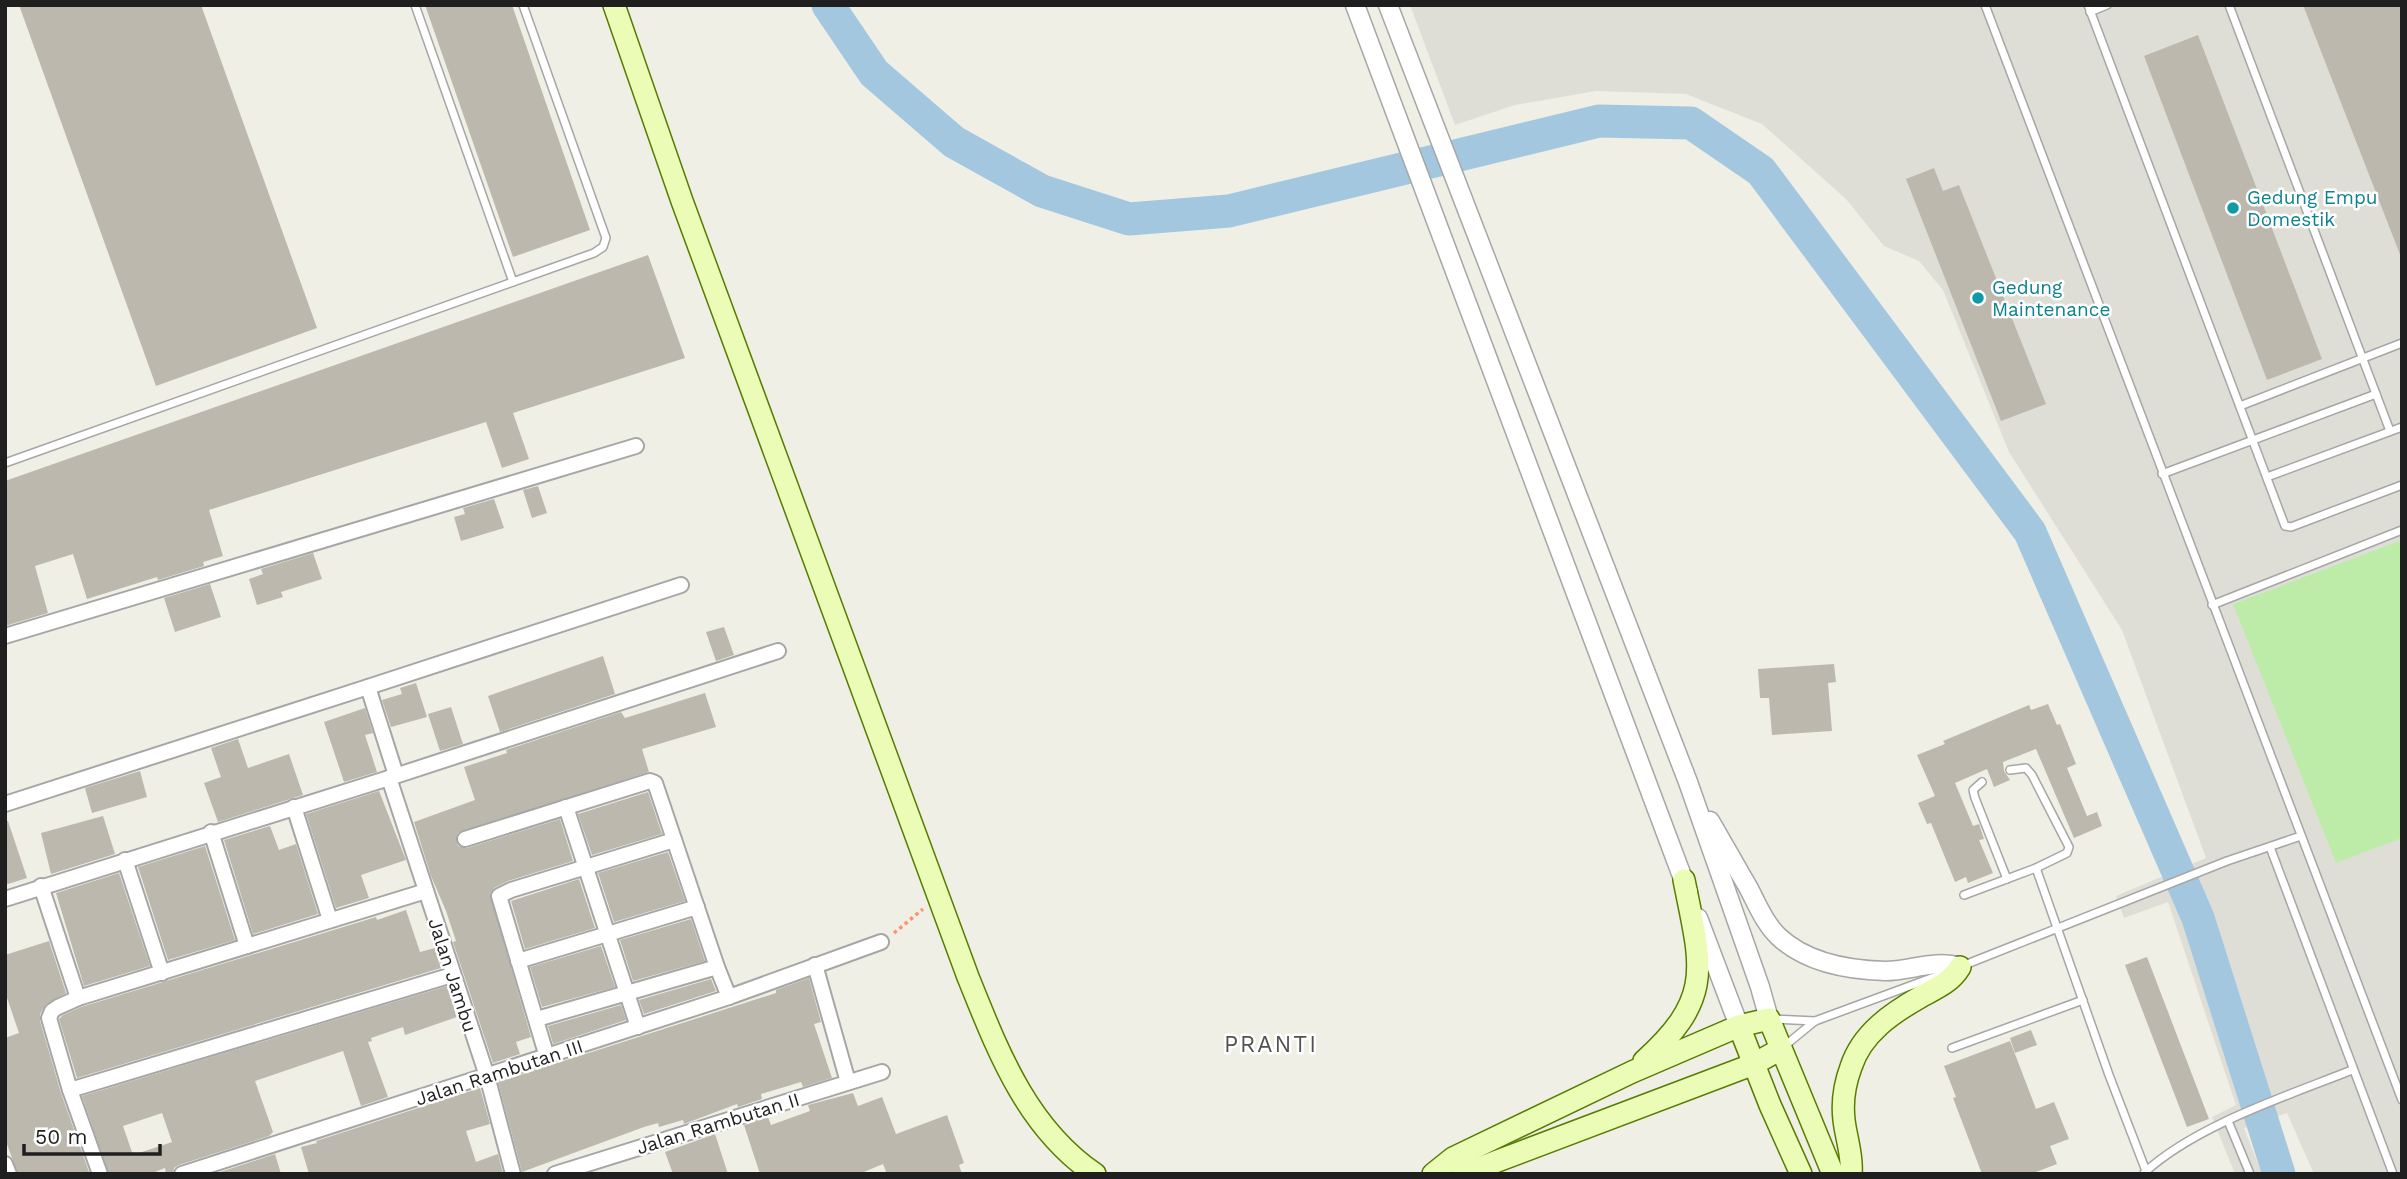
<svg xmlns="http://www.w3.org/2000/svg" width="2407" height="1179" font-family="'Work Sans',sans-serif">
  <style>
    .airport { fill: #dfded6 }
    .grass { fill: #bdeca9 }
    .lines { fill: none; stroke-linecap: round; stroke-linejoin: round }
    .river { stroke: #a4c7e0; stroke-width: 33 }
    .building { fill: #bdb8ae; fill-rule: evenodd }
    .service-casing { stroke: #a6a6a6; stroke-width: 10 }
    .minor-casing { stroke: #a6a6a6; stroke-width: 18 }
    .tertiary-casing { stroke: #a6a6a6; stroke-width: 21 }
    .secondary-casing { stroke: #577c00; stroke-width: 24 }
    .path { stroke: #ff9467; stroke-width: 3.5; stroke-dasharray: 3.5 3.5; stroke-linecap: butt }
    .service { stroke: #fff; stroke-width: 7 }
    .minor { stroke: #fff; stroke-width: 14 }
    .tertiary { stroke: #fff; stroke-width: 18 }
    .secondary { stroke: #ebfcb7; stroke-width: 21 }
    .culture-dot { fill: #0f9aa8; stroke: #fff; stroke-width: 2.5 }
    .labels { text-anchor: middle; stroke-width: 5; stroke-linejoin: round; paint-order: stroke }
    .culture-label { font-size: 19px; fill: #0d838f; stroke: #fff; text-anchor: start }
    .street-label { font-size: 19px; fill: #1f1f1f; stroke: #fff }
    .quarter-label { font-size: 23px; letter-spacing: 2px; fill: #525252; stroke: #fff }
  </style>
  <rect width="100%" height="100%" fill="#f0efe5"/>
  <!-- airport -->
  <polygon class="airport" points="1410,5 2402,5 2402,1174 2314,1174 2287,1113 2244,1128 2262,1174 2235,1174 2212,1117 2236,1105 2168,902 2124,918 2116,896 2206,858 2122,630 2009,452 1943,290 1919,261 1884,246 1846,199 1762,124 1686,94 1596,91 1515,105 1455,125"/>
  <!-- grass -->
  <polygon class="grass" points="2402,540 2402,838 2336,863 2233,604"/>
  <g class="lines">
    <!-- river -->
    <polyline class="river" points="828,5 874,73 954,142 1042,191 1129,219 1229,211 1599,121 1691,123 1761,171 2030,532 2198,918 2279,1174"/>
  </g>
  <!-- building -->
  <g class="building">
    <polygon points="19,5 201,5 317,328 156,386"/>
    <polygon points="425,5 512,5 590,230 513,257"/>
    <polygon points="2303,5 2402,5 2402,257 2401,257"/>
    <polygon points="2198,35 2322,359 2267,380 2144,56"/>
    <polygon points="1934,168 1943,191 1959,185 2046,404 2001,421 1906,179"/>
    <polygon points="648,255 685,358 513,413 529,459 502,468 486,422 209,510 223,556 203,562 204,566 158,580 157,577 87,599 73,554 35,566 48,613 5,626 5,481"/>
    <polygon points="538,486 547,513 532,518 523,490"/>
    <polygon points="494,499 504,528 461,541 454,517 465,514 463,508"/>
    <polygon points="313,553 322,579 281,592 283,597 257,605 249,579 263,574 261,569"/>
    <polygon points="210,584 221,617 175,632 164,598"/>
    <polygon points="724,627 734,655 716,661 706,632"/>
    <polygon points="603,656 615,694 500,732 488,696"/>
    <polygon points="1834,664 1836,682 1828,683 1832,731 1772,735 1769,698 1760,698 1758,669"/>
    <polygon points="416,683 427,717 391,727 382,700 402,694 400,688"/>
    <polygon points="705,693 716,727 642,749 649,772 458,833 456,838 458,846 467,848 560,819 573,861 508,881 494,888 490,894 531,1037 516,1042 520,1054 493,1063 453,942 456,941 446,911 431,876 414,822 475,800 464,767 507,753 506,750 621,712 625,718"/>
    <polygon points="2048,704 2057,725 2060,724 2076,764 2067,768 2087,816 2097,812 2102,826 2074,838 2036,749 2003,762 2004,771 2010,780 1994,787 1987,769 1955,783 1973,826 1979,824 1984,839 1979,840 1993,873 1968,883 1966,877 1955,882 1931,823 1927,824 1918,803 1935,796 1917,755 1945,744 1943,741 2029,705 2031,710"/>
    <polygon points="451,707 463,744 440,751 428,714"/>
    <polygon points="365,708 373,733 365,735 377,772 344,782 324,722"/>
    <polygon points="238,739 248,768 289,754 303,795 218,822 204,783 221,777 211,748"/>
    <polygon points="140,771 147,797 92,813 85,788"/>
    <polygon points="379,791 406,860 361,875 369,898 336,908 306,814"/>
    <polygon points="648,792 662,834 592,855 578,814"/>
    <polygon points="103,816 115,854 51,874 41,833"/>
    <polygon points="5,821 8,821 27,878 5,885"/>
    <polygon points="270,826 279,850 296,844 318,914 253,934 224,840"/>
    <polygon points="205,846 235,940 168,960 138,867"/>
    <polygon points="668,852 685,901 614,922 598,873"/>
    <polygon points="119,873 150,966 84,986 56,893"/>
    <polygon points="579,879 595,928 525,949 511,901"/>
    <polygon points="406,910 420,952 435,948 441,968 77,1078 59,1019 63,1015 81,1007 376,917 377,920"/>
    <polygon points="691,919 705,961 633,981 620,940"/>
    <polygon points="49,941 66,993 46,1004 40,1014 40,1021 61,1093 89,1172 84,1174 18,1174 5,1139 5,1038 19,1033 5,992 5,955"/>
    <polygon points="601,946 615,987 542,1007 530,967"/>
    <polygon points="2147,957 2209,1119 2187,1127 2125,965"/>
    <polygon points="809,978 821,1022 814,1024 832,1078 803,1087 801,1082 761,1094 762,1099 738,1107 737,1104 684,1124 683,1120 659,1127 658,1123 644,1127 522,1172 498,1082 776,993 776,990"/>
    <polygon points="711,979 716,991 644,1014 639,1000"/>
    <path d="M447 986 457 1017 405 1035 403 1027 371 1038 372 1041 368 1042 388 1097 361 1106 343 1051 255 1081 273 1132 269 1136 179 1165 174 1168 173 1174H166L165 1168 150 1174H109L82 1096ZM162 1113 172 1142 133 1155 123 1126Z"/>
    <polygon points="621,1005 626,1020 553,1044 548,1026"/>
    <polygon points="2031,1030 2037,1045 2015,1053 2010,1038"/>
    <polygon points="2010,1041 2036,1109 2054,1102 2069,1139 2050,1146 2057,1164 2031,1174 1982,1174 1953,1098 1956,1097 1944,1066"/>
    <polygon points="480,1088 490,1124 466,1131 476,1162 498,1154 503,1174 309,1174 301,1147 317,1143 316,1141"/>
    <polygon points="853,1093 858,1106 882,1097 896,1134 947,1115 964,1163 959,1165 962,1174 887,1174 883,1164 859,1174 760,1174 744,1125 768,1117 771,1125 810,1111 808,1105"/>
    <polygon points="715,1134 728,1174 673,1174 665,1152"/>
    <polygon points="275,1154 281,1174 214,1174"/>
  </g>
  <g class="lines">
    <!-- service casing -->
    <g class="service-casing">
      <g id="service">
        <polyline points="415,5 513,282"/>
        <polyline points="1985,5 2402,1100"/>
        <polyline points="2088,5 2285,526 2291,527 2402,485"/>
        <polyline points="2229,5 2390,431"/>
        <polyline points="2090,12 2107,5"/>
        <polyline points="2240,406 2402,343"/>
        <polyline points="5,463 594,253 603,247 606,238 523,5"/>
        <polyline points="2162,474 2376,394"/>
        <polyline points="2267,477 2402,427"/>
        <polyline points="2212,605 2402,530"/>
        <polyline points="1982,782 1973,790 1975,798 2007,879"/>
        <polyline points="2270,847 2393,1174"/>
        <polyline points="2036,868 2109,1075 2146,1171"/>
        <polyline points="1964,895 2036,868 2067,853 2069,847 2032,775 2026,768 2010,770"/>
        <polyline points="1962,966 2227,861 2301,836"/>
        <polyline points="1773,1019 1815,1021"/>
        <polyline points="1782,1048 1815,1021 1945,973"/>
        <polyline points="1952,1048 2083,1000"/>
        <polyline points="2228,1121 2250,1174"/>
        <path d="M2144 1173C2196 1125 2287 1096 2352 1070"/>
      </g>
    </g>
    <!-- minor casing -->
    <g class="minor-casing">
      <g id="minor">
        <polyline points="5,636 636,446"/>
        <polyline points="396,775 368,687 681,585"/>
        <polyline points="389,778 487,1076 513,1174"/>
        <polyline points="5,804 368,687"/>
        <polyline points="294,807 330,920"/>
        <polyline points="566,807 638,1027"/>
        <polyline points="211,832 247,946"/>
        <polyline points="465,839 650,781 655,783 717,967 729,997"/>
        <polyline points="125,860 162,973"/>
        <polyline points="41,886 78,998"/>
        <polyline points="5,899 389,778 778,651"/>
        <polyline points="518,961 697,907"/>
        <polyline points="815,965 848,1082"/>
        <polyline points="537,1019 717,967"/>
        <polyline points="547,1057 499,896 511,890 674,840"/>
        <polyline points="70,1090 452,975"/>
        <polyline points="5,1164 9,1174"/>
        <polyline points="100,1174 70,1090 49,1018 52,1011 58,1007 78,998 426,891"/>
        <polyline points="182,1174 729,997 881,942"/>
        <polyline points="555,1174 882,1072"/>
      </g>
    </g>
    <!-- tertiary casing -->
    <g class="tertiary-casing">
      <g id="tertiary">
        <polyline points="1355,5 1688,892"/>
        <polyline points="1388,5 1688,782 1760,987 1769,1019"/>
        <path d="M1710 821C1723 843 1735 865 1748 887 1757 904 1765 924 1779 937 1807 963 1849 970 1885 971 1911 971 1934 959 1960 967"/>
        <polyline points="1698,918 1739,1026"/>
      </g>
    </g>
    <!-- secondary casing -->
    <g class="secondary-casing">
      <g id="secondary">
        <path d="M614 5 682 201 968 977C998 1051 1026 1127 1095 1174"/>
        <polyline points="1739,1026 1770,1105 1801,1174"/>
        <path d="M1644 1061C1715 997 1701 966 1684 880"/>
        <polyline points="1433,1174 1453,1158 1632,1072 1739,1026 1769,1019 1833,1174"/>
        <polyline points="1463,1174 1754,1064 1781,1049"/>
        <path d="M1851 1174C1853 1156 1846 1138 1844 1120 1842 1103 1845 1083 1851 1067 1862 1033 1892 1013 1922 996 1937 988 1951 982 1960 967"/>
      </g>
    </g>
    <!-- path -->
    <polyline class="path" points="894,933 923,909"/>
    <!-- service -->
    <use href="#service" class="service"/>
    <!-- minor -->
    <use href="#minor" class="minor"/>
    <!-- tertiary -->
    <use href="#tertiary" class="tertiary"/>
    <!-- secondary -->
    <use href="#secondary" class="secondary"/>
  </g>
  <!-- markers -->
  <g class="culture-dot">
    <circle cx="2233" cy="208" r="7"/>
    <circle cx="1978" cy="298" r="7"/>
  </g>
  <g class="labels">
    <!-- culture labels -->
    <g class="culture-label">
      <text x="2247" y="204">Gedung Empu<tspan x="2247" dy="22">Domestik</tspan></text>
      <text x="1992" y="294">Gedung<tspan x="1992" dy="22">Maintenance</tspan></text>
    </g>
    <!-- street labels -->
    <g class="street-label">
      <text transform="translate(453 975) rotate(72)" y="7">Jalan Jambu</text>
      <text transform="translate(499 1072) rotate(-18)" y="7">Jalan Rambutan III</text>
      <text transform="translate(718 1123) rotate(-17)" y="7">Jalan Rambutan II</text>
    </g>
    <!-- quarter labels -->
    <g class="quarter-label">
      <text x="1271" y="1052">PRANTI</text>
    </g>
  </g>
  <!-- border -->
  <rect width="2407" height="1179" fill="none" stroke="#1f1f1f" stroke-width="14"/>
  <!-- scale -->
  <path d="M24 1144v10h136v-10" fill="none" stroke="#1f1f1f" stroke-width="3.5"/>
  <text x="35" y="1144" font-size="21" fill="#1f1f1f" stroke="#ffffff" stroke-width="5" paint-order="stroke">50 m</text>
</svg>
